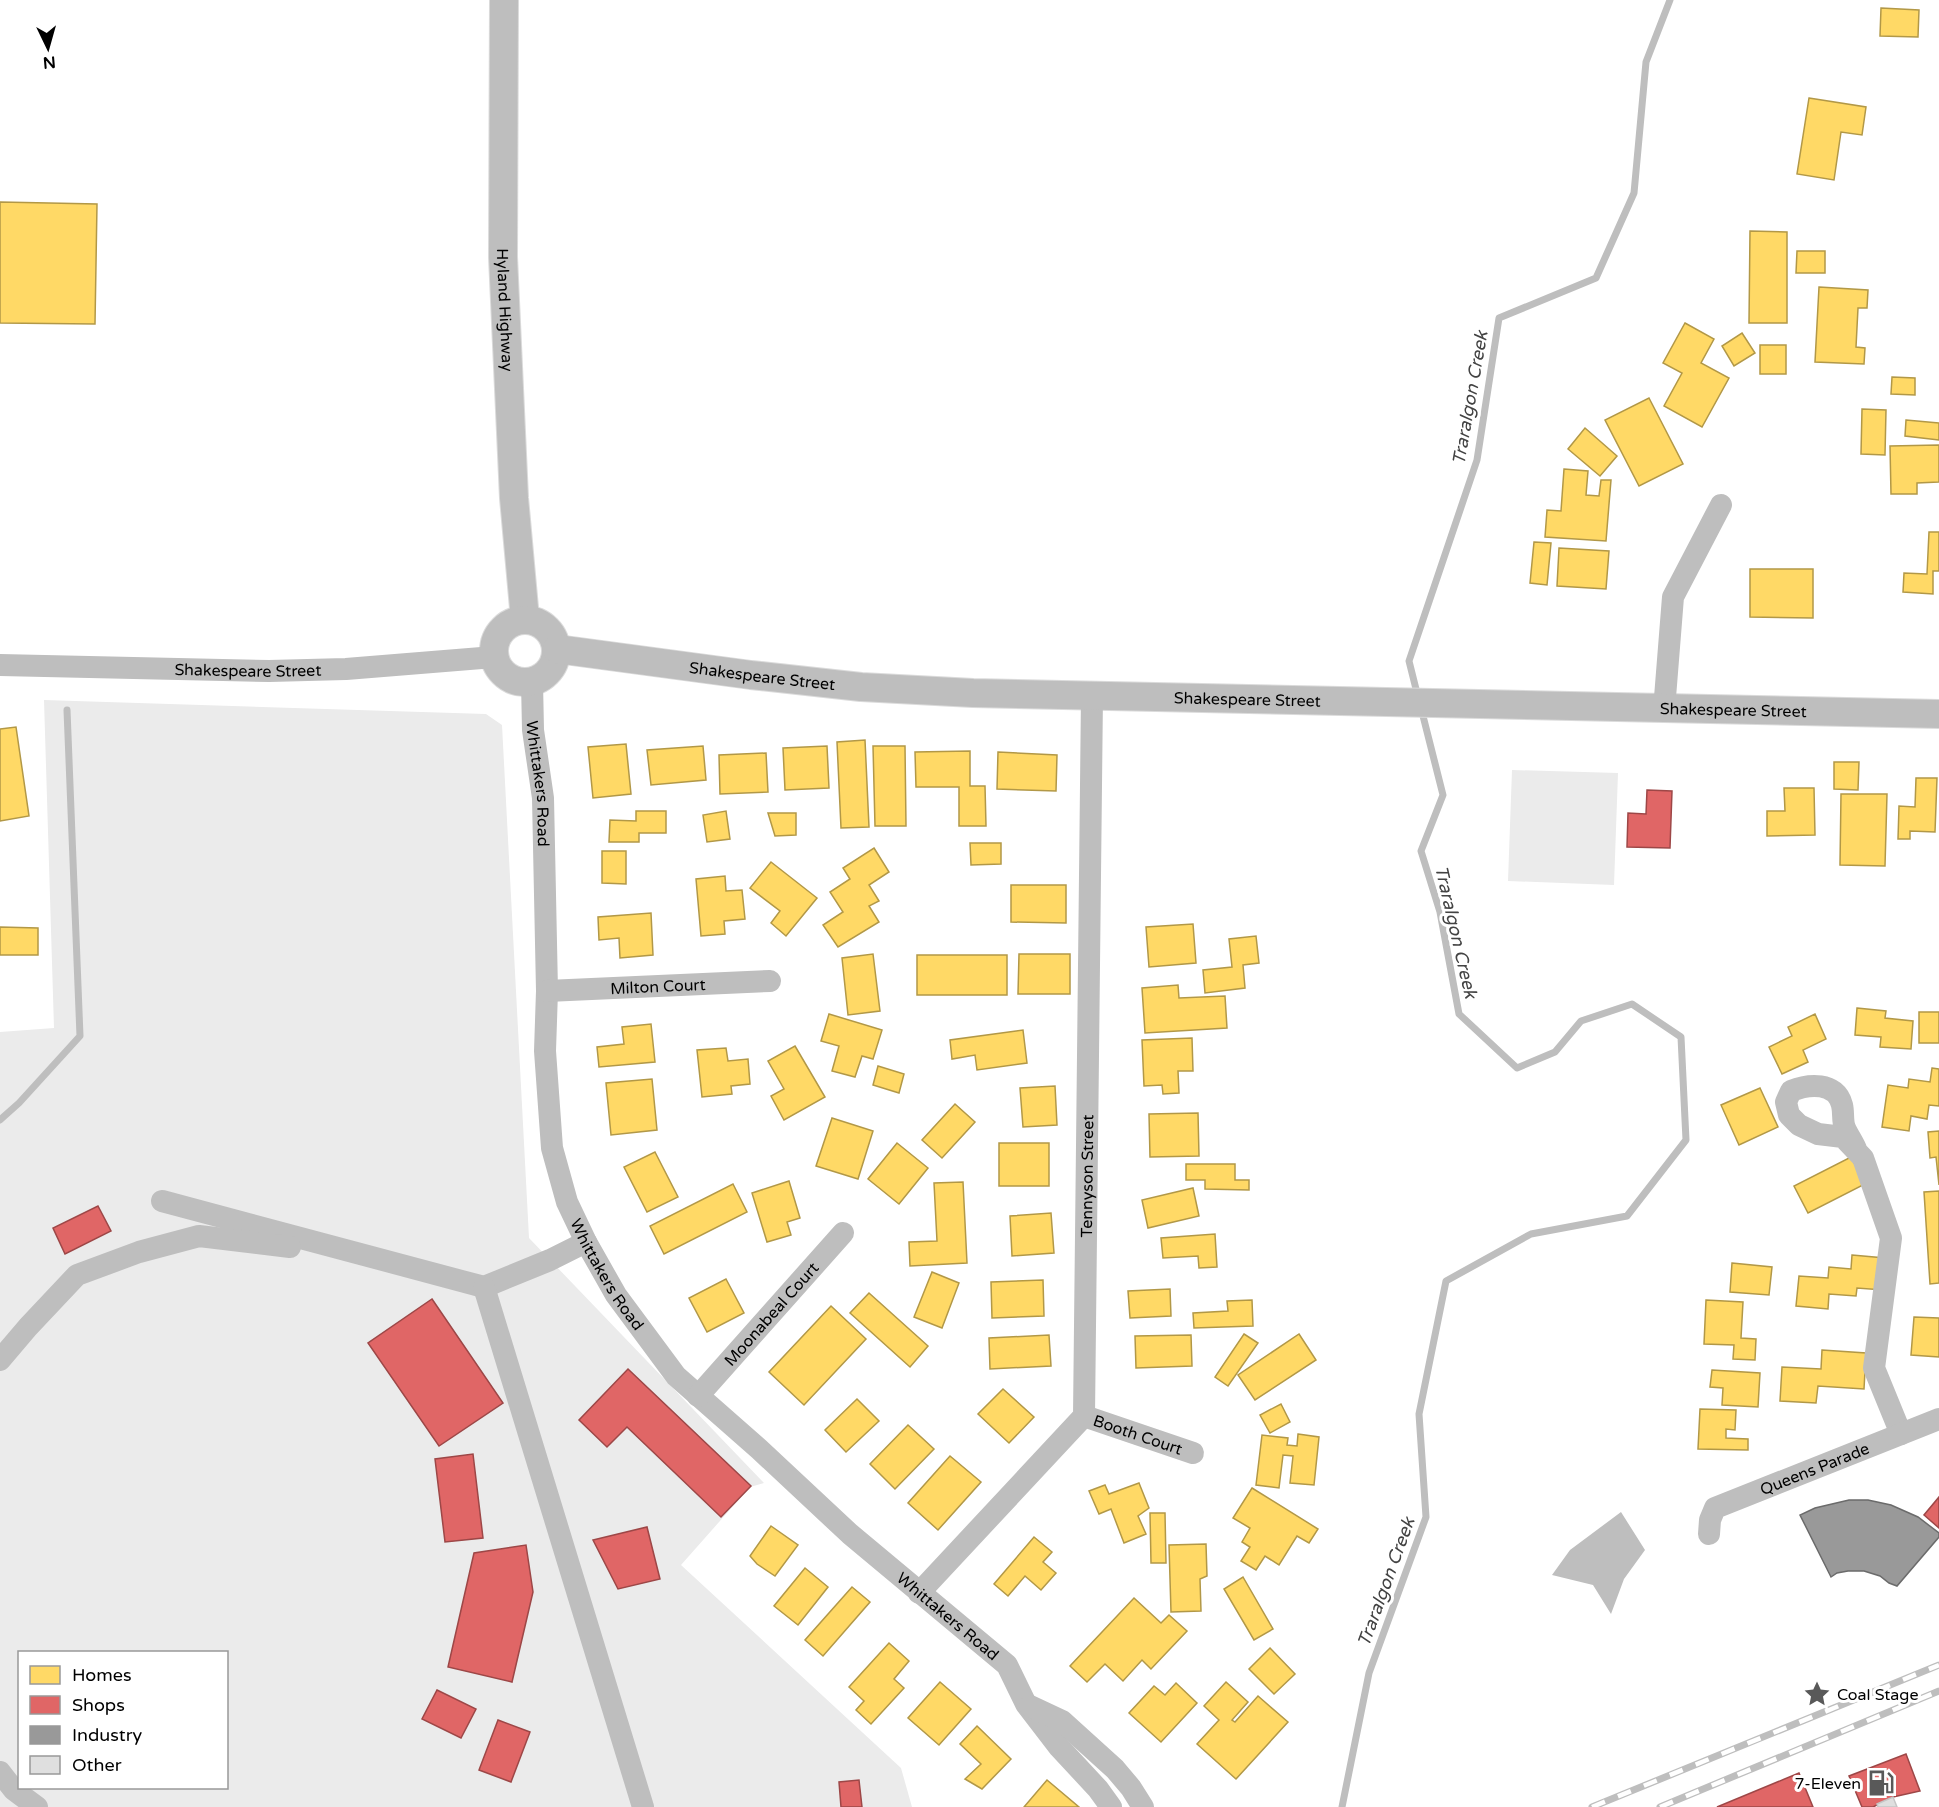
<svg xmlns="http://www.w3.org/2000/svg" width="1939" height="1807" font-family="'Varela Round',sans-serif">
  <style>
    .green { fill: #ebebeb; fill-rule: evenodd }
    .water { fill: #bebebe }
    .homes { fill: #ffd966; stroke: #b29847; stroke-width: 1.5 }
    .shops { fill: #e06666; stroke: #9d4747; stroke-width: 1.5 }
    .industry { fill: #999; stroke: #6b6b6b; stroke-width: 1.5 }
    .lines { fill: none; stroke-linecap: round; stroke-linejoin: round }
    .stream { stroke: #bebebe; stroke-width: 7 }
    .building { fill: #dfdfdf; stroke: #c6c6c6; stroke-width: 1.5 }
    .major-casing { stroke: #dbdbdb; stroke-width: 30 }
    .minor { stroke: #bebebe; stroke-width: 22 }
    .major { stroke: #bebebe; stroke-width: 28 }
    .rail-casing { stroke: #bebebe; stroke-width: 7 }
    .rail { stroke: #fff; stroke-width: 4.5; stroke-dasharray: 14; stroke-linecap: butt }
    .labels { text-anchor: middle; stroke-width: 6; stroke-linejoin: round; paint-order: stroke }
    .street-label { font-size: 16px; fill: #000; stroke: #fff }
    .poi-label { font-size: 16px; fill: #000; stroke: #fff; text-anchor: start }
    .water-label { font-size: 18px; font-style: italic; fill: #434343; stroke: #fff }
  </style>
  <rect width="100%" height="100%" fill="#fff"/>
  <!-- green -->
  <g class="green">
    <path d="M44 700 486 714 502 725 529 1238 764 1483 750 1487 681 1565 901 1768 912 1807H0V1032L54 1028ZM20 1652H226V1788H20Z"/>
    <polygon points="1512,770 1618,773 1614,885 1508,881"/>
  </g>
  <!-- water -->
  <polygon class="water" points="1621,1512 1645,1550 1624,1579 1611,1614 1593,1585 1552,1575 1570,1550"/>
  <!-- homes -->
  <g class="homes">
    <polygon points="1881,8 1919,10 1918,37 1880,36"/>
    <polygon points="1809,98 1866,107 1862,135 1841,132 1834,180 1797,174"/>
    <polygon points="0,202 97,204 95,324 0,323"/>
    <polygon points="1750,231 1787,232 1787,323 1749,323"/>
    <polygon points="1797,251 1825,251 1825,273 1796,273"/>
    <polygon points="1819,287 1868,290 1867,308 1858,308 1856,347 1865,348 1864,364 1815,362"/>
    <polygon points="1685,323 1714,339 1701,363 1729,378 1702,427 1664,406 1682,373 1663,363"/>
    <polygon points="1742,333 1755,353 1734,366 1722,346"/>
    <rect x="1760" y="345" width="26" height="29"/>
    <polygon points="1892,377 1915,378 1915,395 1891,394"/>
    <polygon points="1649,398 1683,464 1639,486 1605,420"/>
    <polygon points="1862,409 1886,410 1885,455 1861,454"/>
    <polygon points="1906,420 1939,423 1939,440 1905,436"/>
    <polygon points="1585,428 1617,456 1600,476 1568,449"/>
    <polygon points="1939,445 1939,482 1917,483 1917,494 1891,494 1890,446"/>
    <polygon points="1564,469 1588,471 1586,495 1599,496 1601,480 1611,480 1606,541 1545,537 1547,510 1561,511"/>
    <polygon points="1929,532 1939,532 1939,571 1933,571 1933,594 1903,592 1904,573 1927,574"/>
    <polygon points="1534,542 1551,543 1547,585 1530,583"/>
    <polygon points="1559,548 1609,551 1606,589 1557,586"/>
    <polygon points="1750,569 1813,569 1813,618 1750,617"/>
    <polygon points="16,727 29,816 0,821 0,729"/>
    <polygon points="865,740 869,827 841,828 837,742"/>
    <polygon points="626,744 631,794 593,798 588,747"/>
    <polygon points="703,746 706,780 651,785 647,750"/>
    <polygon points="827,746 829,788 785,790 783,748"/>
    <polygon points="873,746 905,746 906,826 875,826"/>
    <polygon points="970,751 970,786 985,786 986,826 959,826 959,787 916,787 915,752"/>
    <polygon points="998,752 1057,755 1056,791 997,789"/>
    <polygon points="766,753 768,792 720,794 719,755"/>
    <polygon points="1834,762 1859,762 1858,790 1834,789"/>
    <polygon points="1916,778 1937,778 1935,832 1910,831 1910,839 1898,839 1899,806 1915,807"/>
    <polygon points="1784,788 1814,788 1815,835 1767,836 1767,811 1785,811"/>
    <polygon points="1841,794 1887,794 1885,866 1840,865"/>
    <polygon points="636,811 666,811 666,833 639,833 639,842 609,842 610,820 636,821"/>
    <polygon points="726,811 730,839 707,842 703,815"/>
    <polygon points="768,813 796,813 796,835 775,836"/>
    <polygon points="970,843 1001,843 1001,864 971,865"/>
    <polygon points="874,848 889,872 869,885 879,901 869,906 879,922 838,947 823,925 843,912 830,892 850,879 843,868"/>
    <polygon points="602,851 626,851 626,884 602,883"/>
    <polygon points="771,862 817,898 786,936 771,923 780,911 750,888"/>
    <polygon points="725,876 726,891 742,890 745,919 724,921 725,934 701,936 696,879"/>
    <polygon points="1011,885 1066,885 1066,923 1011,922"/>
    <polygon points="651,913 653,955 620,958 619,938 599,940 598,917"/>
    <polygon points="1193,924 1196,963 1149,967 1146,927"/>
    <polygon points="0,927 38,928 38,955 0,955"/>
    <polygon points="1256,936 1259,963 1243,965 1245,988 1205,993 1203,970 1232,967 1229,939"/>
    <polygon points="873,954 880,1011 848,1015 842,958"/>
    <polygon points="1019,954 1070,954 1070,994 1018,994"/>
    <rect x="917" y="955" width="90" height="40"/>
    <polygon points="1178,985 1179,998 1225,996 1227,1028 1145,1033 1142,988"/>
    <polygon points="1857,1008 1886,1011 1885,1018 1913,1021 1911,1049 1880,1047 1881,1037 1855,1035"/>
    <rect x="1919" y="1012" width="20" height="31"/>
    <polygon points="829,1014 882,1030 873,1059 862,1056 855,1077 832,1071 839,1046 821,1041"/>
    <polygon points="1815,1014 1826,1039 1803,1050 1808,1062 1782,1074 1769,1047 1792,1036 1788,1027"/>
    <polygon points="651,1024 655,1062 599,1067 597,1047 624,1044 622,1027"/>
    <polygon points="1023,1030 1027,1063 977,1070 975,1055 952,1059 950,1040"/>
    <polygon points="1192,1038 1193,1071 1178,1071 1179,1093 1163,1094 1162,1085 1144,1086 1142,1040"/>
    <polygon points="795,1046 825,1097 784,1120 771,1096 784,1089 768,1061"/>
    <polygon points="726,1048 728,1061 748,1059 750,1084 731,1086 732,1094 702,1097 697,1050"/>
    <polygon points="878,1066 904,1074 899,1093 873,1085"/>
    <polygon points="1932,1068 1939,1069 1939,1106 1929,1105 1927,1119 1911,1116 1909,1131 1882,1127 1888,1085 1908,1088 1909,1079 1930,1082"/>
    <polygon points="652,1079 657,1130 611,1135 606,1083"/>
    <polygon points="1055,1086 1057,1125 1023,1127 1020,1088"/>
    <polygon points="1760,1088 1778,1127 1739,1145 1721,1105"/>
    <polygon points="955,1104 975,1122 942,1158 922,1140"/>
    <polygon points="1198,1113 1199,1156 1150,1157 1149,1114"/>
    <polygon points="832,1118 873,1131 858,1179 816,1166"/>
    <polygon points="1939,1131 1939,1185 1936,1157 1930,1158 1928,1132"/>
    <polygon points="897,1143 928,1168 899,1204 868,1179"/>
    <rect x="999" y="1143" width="50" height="43"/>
    <polygon points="655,1152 678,1197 647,1212 624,1167"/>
    <polygon points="1851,1157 1865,1184 1808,1213 1794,1186"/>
    <polygon points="1186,1164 1235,1164 1235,1180 1249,1180 1249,1190 1205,1189 1205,1180 1186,1180"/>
    <polygon points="789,1181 800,1218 787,1222 791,1235 767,1242 752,1193"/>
    <polygon points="963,1182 967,1263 910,1266 909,1242 937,1241 934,1183"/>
    <polygon points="733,1184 747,1212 664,1254 650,1226"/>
    <polygon points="1193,1188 1199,1216 1148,1228 1142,1200"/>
    <polygon points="1939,1191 1939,1283 1930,1284 1924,1192"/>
    <polygon points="1051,1213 1054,1253 1012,1256 1010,1216"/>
    <polygon points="1215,1234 1217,1267 1199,1268 1198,1256 1163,1258 1161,1238"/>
    <polygon points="1852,1255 1885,1258 1883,1290 1857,1288 1856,1296 1829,1294 1828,1309 1796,1306 1799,1276 1828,1278 1829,1267 1851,1269"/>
    <polygon points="1732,1263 1772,1267 1769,1295 1730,1292"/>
    <polygon points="932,1272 959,1283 942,1328 914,1317"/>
    <polygon points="726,1279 744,1313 707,1332 689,1298"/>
    <polygon points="1043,1280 1044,1316 992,1318 991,1282"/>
    <polygon points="1170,1289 1171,1316 1130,1318 1128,1291"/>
    <polygon points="869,1293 928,1346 910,1367 850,1313"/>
    <polygon points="1252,1300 1253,1326 1194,1328 1193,1313 1228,1311 1227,1301"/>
    <polygon points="1706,1300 1743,1302 1741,1338 1756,1339 1755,1360 1733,1359 1734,1345 1704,1344"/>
    <polygon points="831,1306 866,1339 804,1405 769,1372"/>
    <polygon points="1914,1317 1939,1318 1939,1357 1911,1355"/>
    <polygon points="1244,1334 1258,1343 1228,1386 1215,1377"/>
    <polygon points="1299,1334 1316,1360 1255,1400 1238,1375"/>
    <polygon points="1049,1335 1051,1366 990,1369 989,1338"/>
    <polygon points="1191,1335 1192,1366 1136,1368 1135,1336"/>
    <polygon points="1822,1350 1866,1353 1864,1389 1818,1386 1816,1403 1780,1401 1782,1367 1821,1369"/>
    <polygon points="1712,1370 1760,1373 1758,1407 1722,1405 1723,1388 1710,1387"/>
    <polygon points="1003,1389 1034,1417 1009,1443 978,1414"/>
    <polygon points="857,1399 879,1421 846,1452 825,1430"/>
    <polygon points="1281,1404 1290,1422 1270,1433 1260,1415"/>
    <polygon points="1700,1409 1736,1410 1735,1430 1726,1429 1726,1438 1748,1439 1748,1450 1698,1449"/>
    <polygon points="908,1425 934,1449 895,1489 870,1464"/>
    <polygon points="1298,1434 1319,1437 1314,1485 1290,1483 1293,1456 1283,1455 1279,1488 1256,1485 1262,1435 1288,1438 1287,1445 1297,1446"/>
    <polygon points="950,1456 981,1482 938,1530 908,1503"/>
    <polygon points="1139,1483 1149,1508 1138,1516 1146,1534 1124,1543 1111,1509 1099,1514 1089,1491 1105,1485 1109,1494"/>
    <polygon points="1252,1488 1318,1529 1309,1543 1297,1536 1279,1565 1265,1556 1256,1570 1241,1561 1250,1547 1242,1542 1250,1528 1233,1518"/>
    <polygon points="1150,1513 1165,1513 1166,1563 1151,1563"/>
    <polygon points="771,1526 798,1545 775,1576 757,1564 750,1556"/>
    <polygon points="1034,1537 1052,1552 1043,1562 1056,1573 1041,1590 1025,1576 1008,1596 994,1584"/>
    <polygon points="1206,1544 1207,1576 1200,1579 1201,1611 1171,1612 1169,1545"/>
    <polygon points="805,1568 828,1587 798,1625 774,1606"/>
    <polygon points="1243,1577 1273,1629 1254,1640 1224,1589"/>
    <polygon points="852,1587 870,1602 823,1656 805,1640"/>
    <polygon points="1134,1598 1161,1623 1169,1615 1187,1631 1151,1669 1142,1660 1123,1681 1105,1664 1087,1682 1070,1666"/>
    <polygon points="889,1643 909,1661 894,1679 904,1688 871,1724 856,1710 864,1701 849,1687"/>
    <polygon points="1270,1648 1295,1674 1274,1694 1249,1669"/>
    <polygon points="940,1682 971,1709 939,1745 908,1718"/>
    <polygon points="1226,1682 1248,1702 1232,1720 1235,1722 1258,1696 1288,1722 1236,1779 1197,1744 1219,1720 1204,1706"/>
    <polygon points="1176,1683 1197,1703 1161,1742 1129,1713 1154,1686 1165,1695"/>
    <polygon points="977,1726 1011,1759 982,1789 965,1779 981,1764 960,1744"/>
    <polygon points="1047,1780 1079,1807 1024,1807"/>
  </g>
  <!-- shops -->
  <g class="shops">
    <polygon points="1647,790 1672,791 1670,848 1627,847 1628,813 1646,814"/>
    <polygon points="98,1206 111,1231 65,1254 53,1228"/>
    <polygon points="432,1299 503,1403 439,1446 368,1343"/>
    <polygon points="628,1369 751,1486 721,1517 627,1427 607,1447 579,1420"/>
    <polygon points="473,1454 483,1538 445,1542 435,1459"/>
    <polygon points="1939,1497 1939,1528 1924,1515"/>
    <polygon points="647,1527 660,1579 618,1589 593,1540"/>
    <polygon points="526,1545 533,1592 512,1682 448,1667 474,1553"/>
    <polygon points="437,1690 476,1709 461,1738 422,1719"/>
    <polygon points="498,1720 530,1732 511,1782 479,1770"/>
    <polygon points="1906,1754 1920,1791 1893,1797 1873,1807 1862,1807 1849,1776"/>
    <polygon points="1799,1773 1813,1807 1717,1807"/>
    <polygon points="859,1780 862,1807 841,1807 839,1782"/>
  </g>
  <!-- industry -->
  <polygon class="industry" points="1849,1500 1868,1500 1891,1505 1918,1517 1939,1533 1939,1537 1897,1586 1889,1583 1880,1576 1864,1571 1848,1571 1837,1573 1831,1577 1800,1515 1815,1508"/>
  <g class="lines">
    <!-- stream -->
    <g class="stream">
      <polyline points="1418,697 1409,661 1477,460 1499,318 1596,278 1634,193 1646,62 1670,0"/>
      <polyline points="0,1120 19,1103 80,1036 67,710"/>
      <polyline points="1342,1807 1369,1673 1426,1517 1419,1414 1446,1281 1531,1234 1627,1216 1686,1140 1681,1037 1632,1004 1581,1021 1555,1052 1517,1068 1459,1014 1440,912 1421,851 1443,795 1421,708"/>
    </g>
  </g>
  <!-- building -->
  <polygon class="building" points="1893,1797 1897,1807 1878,1807 1877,1804"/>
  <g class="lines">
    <!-- major casing -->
    <g class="major-casing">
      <g id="major">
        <path id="s8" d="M504 0 503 257 514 498 525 619"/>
        <circle cx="525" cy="651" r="31"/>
        <path id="s9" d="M557 649 751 675 861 687 973 693 1939 714"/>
      </g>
    </g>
    <!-- minor -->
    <g class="minor">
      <path id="s1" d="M0 665 269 671 346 669 494 657"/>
      <path id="s2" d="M532 682 533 730 543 798 547 991 545 1051 552 1148 567 1202 586 1242 616 1295 676 1376 759 1449 850 1534 1007 1665 1026 1704 1059 1747 1098 1789 1111 1807"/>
      <polyline points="1664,710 1673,597 1721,505"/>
      <path id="s3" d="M547 991 770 981"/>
      <path d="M1856 1149C1853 1142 1848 1135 1845 1128 1842 1121 1844 1113 1842 1105 1836 1081 1808 1084 1791 1091L1786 1102 1789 1115 1799 1125 1818 1134 1843 1137 1863 1158 1891 1238 1874 1368 1901 1434"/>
      <polyline points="162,1201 484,1287 550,1260 586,1242"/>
      <polyline points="484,1287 643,1807"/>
      <polyline points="0,1360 28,1327 77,1275 139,1252 199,1236 290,1247"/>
      <path id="s4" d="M698 1396 843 1233"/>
      <path id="s5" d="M1084 1416 1193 1453"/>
      <path id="s6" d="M1709 1534 1710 1520 1715 1508 1939 1419"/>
      <path id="s7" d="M919 1593 1084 1416 1092 695"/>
      <polyline points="1030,1706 1062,1721 1115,1769 1131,1788 1143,1807"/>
      <polyline points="0,1772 14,1790 37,1807"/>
    </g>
    <!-- major -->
    <use href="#major" class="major"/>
    <!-- rail casing -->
    <g class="rail-casing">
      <g id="rail">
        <polyline points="1592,1807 1939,1665"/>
        <polyline points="1660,1807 1939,1691"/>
      </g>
    </g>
    <!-- rail -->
    <use href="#rail" class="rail"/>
  </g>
  <!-- icons -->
  <defs>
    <g id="sight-bare" transform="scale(2.07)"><path d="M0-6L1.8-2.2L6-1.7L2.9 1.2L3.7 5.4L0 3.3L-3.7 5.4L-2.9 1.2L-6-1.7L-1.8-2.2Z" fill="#595959" stroke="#fff" stroke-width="2.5" paint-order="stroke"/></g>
    <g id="fuel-bare" transform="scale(2.07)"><path d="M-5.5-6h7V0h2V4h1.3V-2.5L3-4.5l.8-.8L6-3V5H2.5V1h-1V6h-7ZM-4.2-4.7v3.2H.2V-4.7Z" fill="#595959" stroke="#fff" stroke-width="2.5" paint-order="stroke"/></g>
  </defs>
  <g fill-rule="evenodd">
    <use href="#sight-bare" x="1817" y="1694"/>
    <use href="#fuel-bare" x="1881" y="1783"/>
  </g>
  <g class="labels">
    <!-- street labels -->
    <g class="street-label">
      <text dy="6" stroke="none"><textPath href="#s8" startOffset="310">Hyland Highway</textPath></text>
      <text dy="6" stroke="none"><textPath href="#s1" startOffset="248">Shakespeare Street</textPath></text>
      <text dy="6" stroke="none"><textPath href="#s9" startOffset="207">Shakespeare Street</textPath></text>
      <text dy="6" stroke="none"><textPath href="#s9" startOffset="693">Shakespeare Street</textPath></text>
      <text dy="6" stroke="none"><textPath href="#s9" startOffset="1179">Shakespeare Street</textPath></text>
      <text dy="6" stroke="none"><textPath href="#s2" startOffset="102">Whittakers Road</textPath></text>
      <text dy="6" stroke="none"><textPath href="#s3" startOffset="111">Milton Court</textPath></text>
      <text dy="6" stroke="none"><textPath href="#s7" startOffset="482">Tennyson Street</textPath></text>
      <text dy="6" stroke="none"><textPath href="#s2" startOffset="606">Whittakers Road</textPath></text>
      <text dy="6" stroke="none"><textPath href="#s4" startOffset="110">Moonabeal Court</textPath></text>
      <text dy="6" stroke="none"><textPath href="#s5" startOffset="57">Booth Court</textPath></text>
      <text dy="6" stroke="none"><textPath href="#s6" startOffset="134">Queens Parade</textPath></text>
      <text dy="6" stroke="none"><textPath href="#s2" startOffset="1092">Whittakers Road</textPath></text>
    </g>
    <!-- poi labels -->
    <g class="poi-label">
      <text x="1837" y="1700">Coal Stage</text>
      <text x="1861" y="1789" text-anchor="end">7-Eleven</text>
    </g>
    <!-- water labels -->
    <g class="water-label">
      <text transform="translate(1470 398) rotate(-80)" y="6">Traralgon Creek</text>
      <text transform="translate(1456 932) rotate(77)" y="6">Traralgon Creek</text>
      <text transform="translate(1386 1582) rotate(-70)" y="6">Traralgon Creek</text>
    </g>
  </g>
  <!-- legend -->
  <rect x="18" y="1651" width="210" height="138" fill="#ffffff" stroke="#999999" stroke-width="1.5"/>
  <rect x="30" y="1666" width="30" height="18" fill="#ffd966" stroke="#999999" stroke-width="1.5"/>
  <text x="72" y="1681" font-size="18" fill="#000000">Homes</text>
  <rect x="30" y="1696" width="30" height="18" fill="#e06666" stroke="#999999" stroke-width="1.5"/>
  <text x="72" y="1711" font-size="18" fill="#000000">Shops</text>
  <rect x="30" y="1726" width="30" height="18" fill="#999999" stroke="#999999" stroke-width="1.5"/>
  <text x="72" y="1741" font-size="18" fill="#000000">Industry</text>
  <rect x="30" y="1756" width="30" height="18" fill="#dfdfdf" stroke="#999999" stroke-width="1.5"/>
  <text x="72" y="1771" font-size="18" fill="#000000">Other</text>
  <!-- north arrow -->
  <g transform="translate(48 48) rotate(175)" stroke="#ffffff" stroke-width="4.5" paint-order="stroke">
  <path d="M0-4.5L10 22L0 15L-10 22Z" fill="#000000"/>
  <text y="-9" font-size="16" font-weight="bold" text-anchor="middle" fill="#000000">N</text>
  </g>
</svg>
